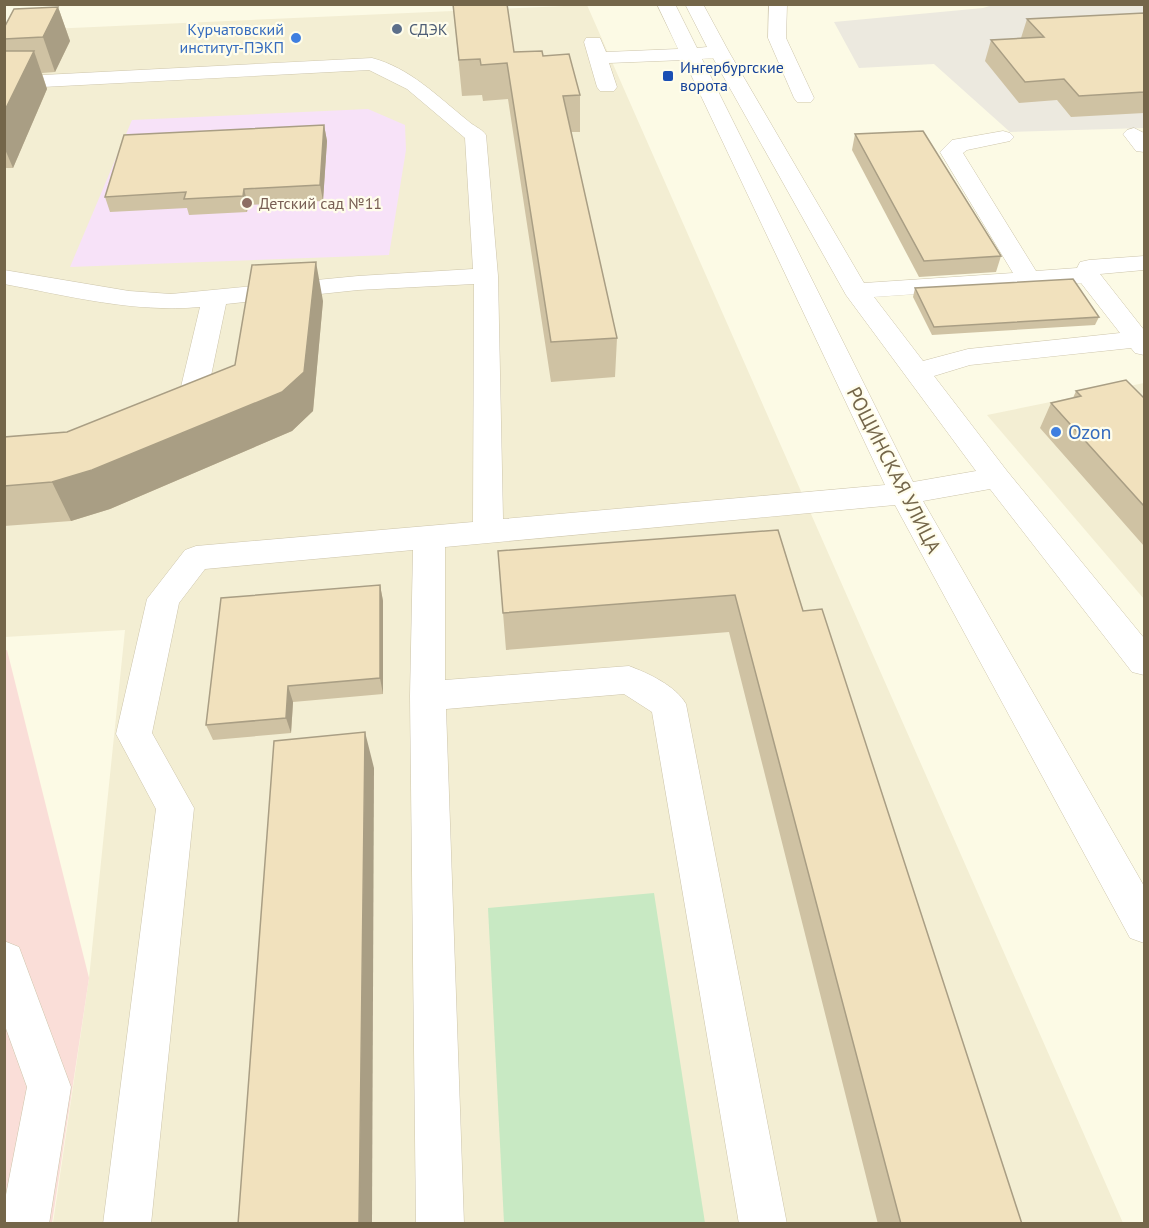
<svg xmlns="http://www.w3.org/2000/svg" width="1149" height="1228" font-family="'PT Sans',sans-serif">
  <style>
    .residential { fill: #f3eed3 }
    .industrial { fill: #ece9df }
    .education { fill: #f7e2f8 }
    .medical { fill: #faded8 }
    .green { fill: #c8e9c3 }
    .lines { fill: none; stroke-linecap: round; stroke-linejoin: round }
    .minor-casing { stroke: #cdc5ab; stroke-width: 1 }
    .minor { fill: #fff; fill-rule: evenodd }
    .wall { fill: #cfc2a3 }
    .shaded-wall { fill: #a99e84 }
    .building { fill: #f1e1bd; stroke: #a99e84; stroke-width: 1.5 }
    .service-dot { fill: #5c6f8a; stroke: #fffdeb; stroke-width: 2 }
    .shop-dot { fill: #3f7fe0; stroke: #fffdeb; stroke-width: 2 }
    .transit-dot { fill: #1a4fb4; stroke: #fffdeb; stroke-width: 2 }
    .education-dot { fill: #8d6e63; stroke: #fffdeb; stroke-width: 2 }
    .labels { text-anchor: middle; stroke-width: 4.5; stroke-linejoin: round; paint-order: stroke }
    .far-shop-label { font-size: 16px; fill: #366cbe; stroke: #fffdeb; text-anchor: end }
    .far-service-label { font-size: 16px; fill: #4e5e75; stroke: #fffdeb; text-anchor: start }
    .far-transit-label { font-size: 16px; fill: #164399; stroke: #fffdeb; text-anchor: start }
    .far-education-label { font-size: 16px; fill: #785e54; stroke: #fffdeb; text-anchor: start }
    .shop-label { font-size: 20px; fill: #366cbe; stroke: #fffdeb; text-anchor: start }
    .street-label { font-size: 20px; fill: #74664a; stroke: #fffdeb }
  </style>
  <rect width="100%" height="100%" fill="#fcfae5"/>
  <!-- residential -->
  <g class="residential">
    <polygon points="587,5 1123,1223 53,1223 89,978 125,630 5,637 4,31"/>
    <polygon points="1144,383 1144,599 987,415"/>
  </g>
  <!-- industrial -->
  <polygon class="industrial" points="993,5 1144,5 1144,128 1010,132 934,64 859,68 834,22 983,8"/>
  <!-- education -->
  <polygon class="education" points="368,109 405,125 406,150 389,255 70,267 132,120"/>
  <!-- medical -->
  <polygon class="medical" points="7,650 89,978 52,1223 5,1224 4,651"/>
  <!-- green -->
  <polygon class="green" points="654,893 705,1223 504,1223 488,908"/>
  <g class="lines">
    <!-- minor casing -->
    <g class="minor-casing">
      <g id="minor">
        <path d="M657 4H675L697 48 707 47 685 4H703L729 52 864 283 1013 273 940 152 952 140 1003 131 1010 133 1014 137 1010 141 967 150 963 153 1036 271 1077 268 1080 262 1089 260 1144 256V270L1100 274 1144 330V355L1135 353 1131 348 970 365 934 376 1007 471 1144 638V675L1132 672 990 489 923 501 1144 886V943L1130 938 895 505 445 547V680L629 666C648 673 676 686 686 704L787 1224H739L652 712 624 694 446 709 464 1224H416L410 696 413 550 205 569 179 603 152 733 194 808 151 1224H103L156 809 116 734 147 599 185 550 196 546 473 522 474 284 358 290 226 304 207 395C197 410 173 422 156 417L152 411 156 405 180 391 200 307C134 313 69 296 4 284V270L129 291 171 294 358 276 473 269 465 138 407 89 369 70 4 89V77L372 58C410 68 437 96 467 120 473 126 481 128 486 135L498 276 503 519 885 485 684 60 609 63 617 87 614 91H600L597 87 584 42 586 38H600L606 52 678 49ZM713 58 846 295 976 471 913 482 702 59ZM1081 283 1120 333 968 349 923 361 874 297Z"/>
        <polygon points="769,4 787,4 786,38 814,98 811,102 797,102 794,98 768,38"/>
        <polygon points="1134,128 1144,133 1144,152 1136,151 1123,134 1127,130"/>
        <polygon points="4,941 19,947 71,1087 49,1224 4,1224 4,1205 27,1087 4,1023"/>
      </g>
    </g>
    <!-- minor -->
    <use href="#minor" class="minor"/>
  </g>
  <!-- wall -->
  <g class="wall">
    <polygon points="453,4 514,52 543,56 580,95 580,132 571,132 617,338 615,377 551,382 508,99 483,101 482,95 462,96"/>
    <polygon points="58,7 70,41 55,72 42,73 47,89 13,168 4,168 4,28"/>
    <polygon points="1144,13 1144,113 1071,117 1057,100 1019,103 985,61 991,40 1021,38 1027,19"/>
    <polygon points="324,125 327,141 323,201 248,205 247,212 189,215 187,208 110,212 105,197"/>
    <polygon points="855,134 1001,256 996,272 919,277 852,150"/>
    <polygon points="915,288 1099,317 1095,325 932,335 913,297"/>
    <polygon points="323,301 313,411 292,431 110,509 71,521 4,526 4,437 67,432 235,365"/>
    <polygon points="1076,391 1144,398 1144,546 1040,428 1051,403 1073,398"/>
    <polygon points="778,530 803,611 1022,1224 878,1224 729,632 506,650 498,551"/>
    <polygon points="380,585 383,601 383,694 293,702 291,733 213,740 206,725"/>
  </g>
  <!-- shaded-wall -->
  <g class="shaded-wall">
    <polygon points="58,7 70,41 55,72 43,37"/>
    <polygon points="34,51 47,89 13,168 4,147 4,112"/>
    <polygon points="324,125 327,141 323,201 320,185"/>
    <polygon points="244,189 248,205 247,212 243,196"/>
    <polygon points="316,262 323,301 313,411 292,431 110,509 71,521 52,482 282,392"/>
    <polygon points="380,585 383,601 383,694 380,678"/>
    <polygon points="288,686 293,702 291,733 286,718"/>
    <polygon points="365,732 374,768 372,1224 359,1224"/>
  </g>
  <!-- building -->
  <g class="building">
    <polygon points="453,4 507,4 514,52 542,51 543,56 569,54 580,95 563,96 617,338 551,342 507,63 481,65 480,59 459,60"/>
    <polygon points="58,7 43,37 4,39 4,28 14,9"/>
    <polygon points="1144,13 1144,92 1079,96 1064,79 1025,82 991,40 1044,37 1027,19"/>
    <polygon points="4,51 34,51 4,112"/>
    <polygon points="324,125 320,185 244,189 243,196 184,199 186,192 105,197 124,135"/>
    <polygon points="923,131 1001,256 924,261 855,134"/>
    <polygon points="316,262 304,372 282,392 92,470 52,482 4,486 4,437 67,432 235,365 252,265"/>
    <polygon points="1073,279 1099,317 934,327 915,288"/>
    <polygon points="1126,380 1144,398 1144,506 1051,403 1081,396 1076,391"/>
    <polygon points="778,530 803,611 822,609 1022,1224 901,1224 735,595 503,613 498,551"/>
    <polygon points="380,585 380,678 288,686 286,718 206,725 221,598"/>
    <polygon points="365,732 359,1224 238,1224 274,741"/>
  </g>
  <!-- markers -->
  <circle class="service-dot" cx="397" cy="29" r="6"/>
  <g class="shop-dot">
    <circle cx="296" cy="38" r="6"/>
    <circle cx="1056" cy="432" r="6"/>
  </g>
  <rect class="transit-dot" x="662" y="70" width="12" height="12" rx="3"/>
  <circle class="education-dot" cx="247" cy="203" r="6"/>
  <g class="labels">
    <!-- far-shop labels -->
    <g class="far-shop-label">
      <text x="284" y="35">Курчатовский<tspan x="284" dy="18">институт-ПЭКП</tspan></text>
    </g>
    <!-- far-service labels -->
    <g class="far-service-label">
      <text x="409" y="35">СДЭК</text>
    </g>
    <!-- far-transit labels -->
    <g class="far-transit-label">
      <text x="680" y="73">Ингербургские<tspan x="680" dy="18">ворота</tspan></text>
    </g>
    <!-- far-education labels -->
    <g class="far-education-label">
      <text x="259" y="209">Детский сад №11</text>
    </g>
    <!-- shop labels -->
    <g class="shop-label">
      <text x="1068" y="439">Ozon</text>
    </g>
    <!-- street labels -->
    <g class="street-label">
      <text transform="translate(894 470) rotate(63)" y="7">РОЩИНСКАЯ УЛИЦА</text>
    </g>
  </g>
  <!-- border -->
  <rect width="1149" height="1228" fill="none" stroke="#74664a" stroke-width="12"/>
</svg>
